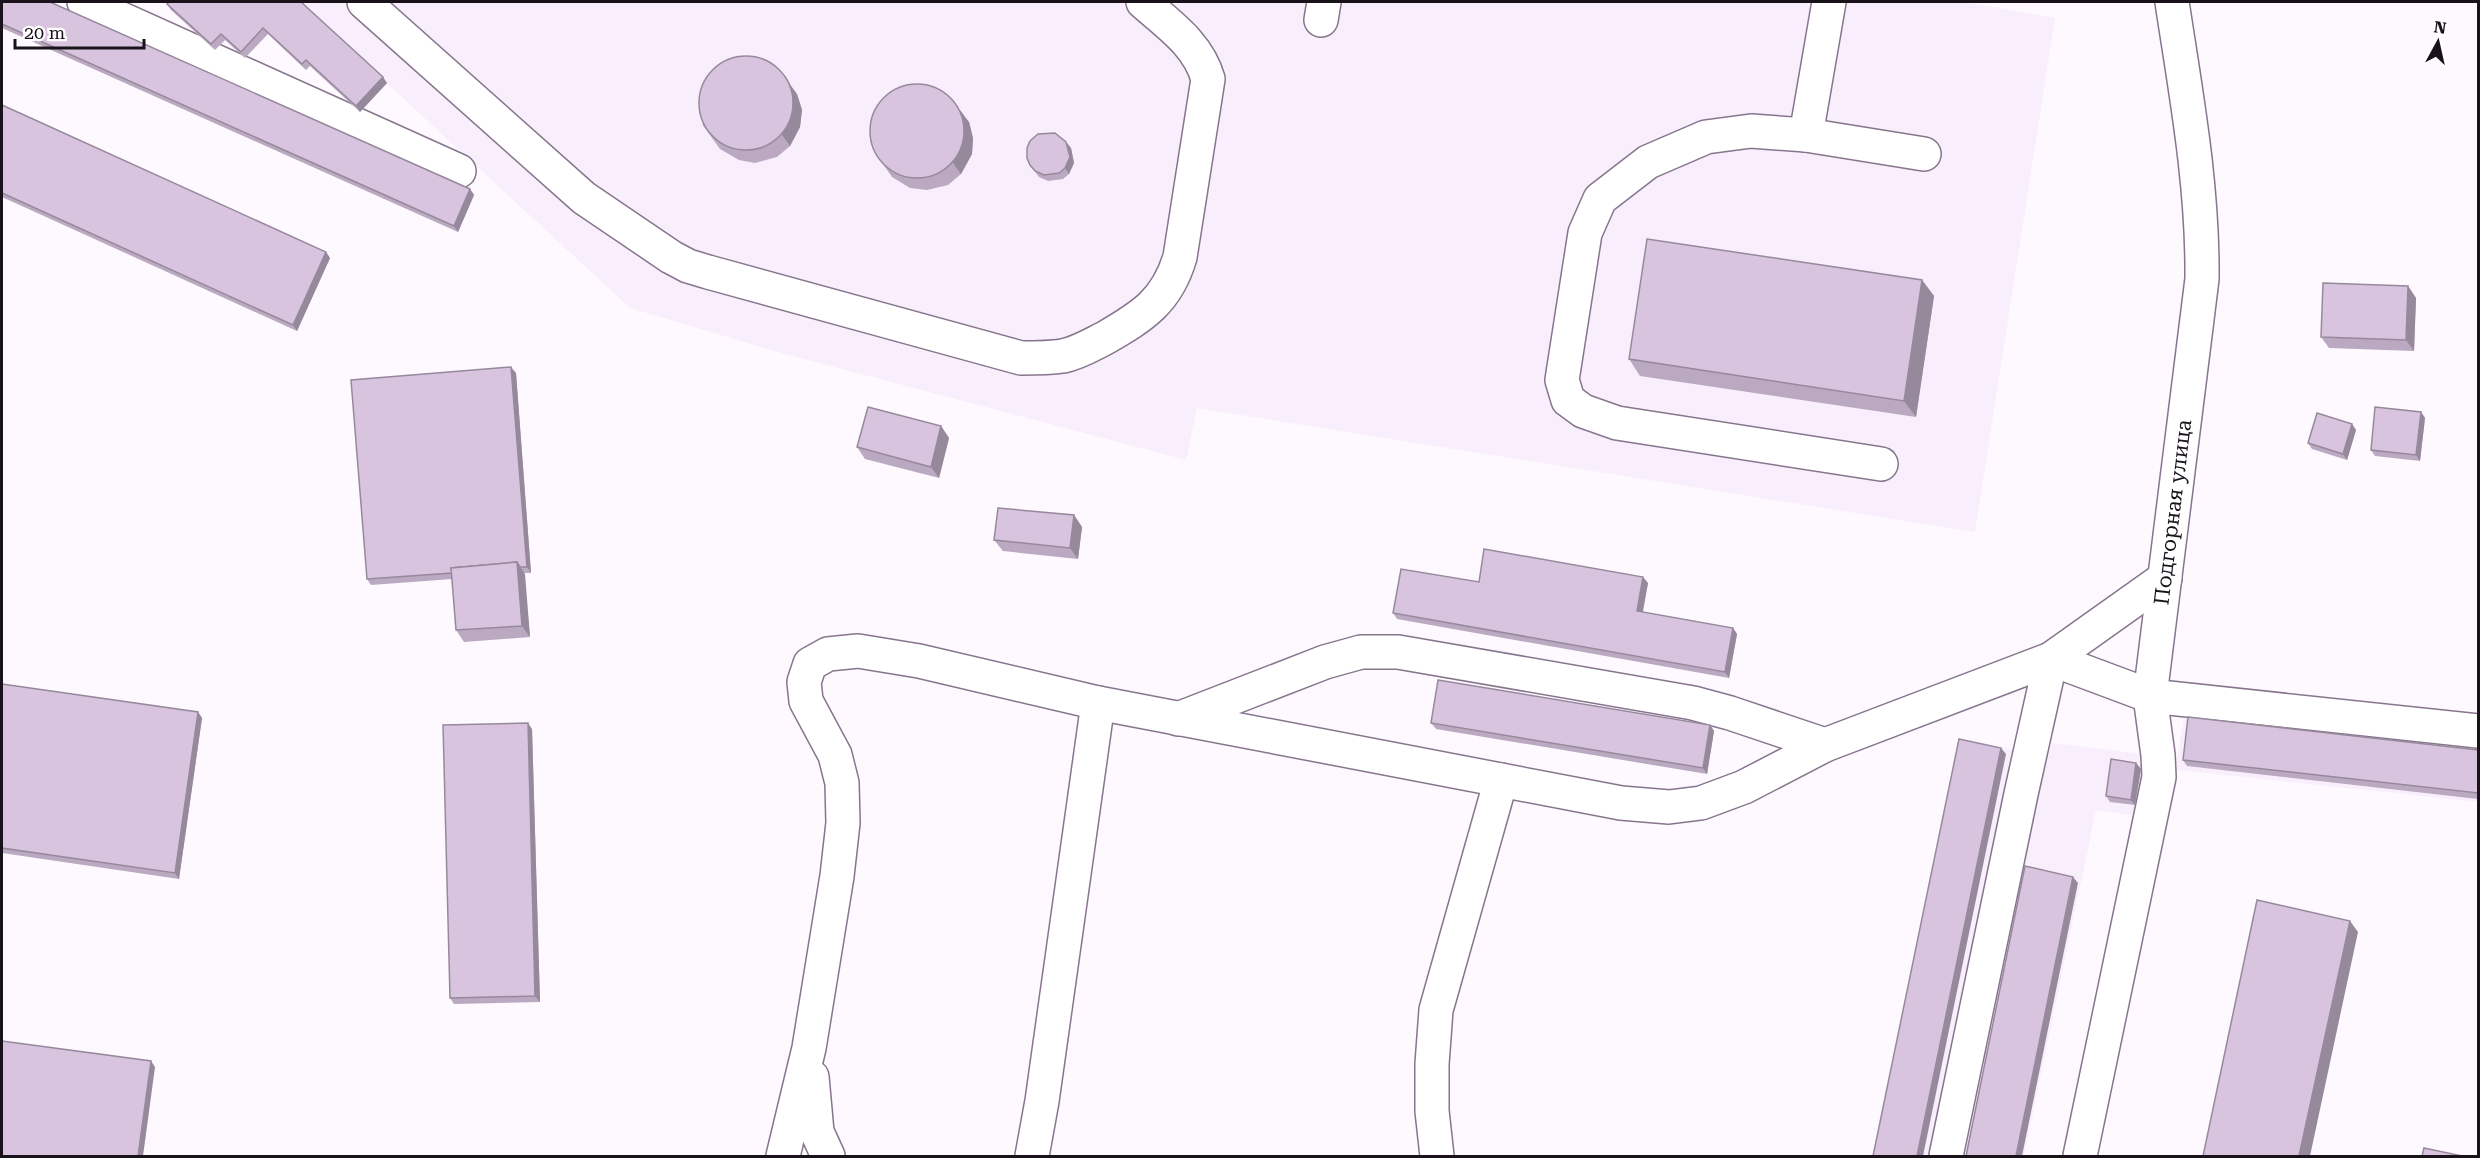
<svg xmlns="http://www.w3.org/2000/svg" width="2480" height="1158" font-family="'Roboto Serif',serif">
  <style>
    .built { fill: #f9effc }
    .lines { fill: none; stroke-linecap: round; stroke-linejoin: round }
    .minor-casing { stroke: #87758d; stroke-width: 36 }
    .minor { stroke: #fff; stroke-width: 33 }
    .wall { fill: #baa9c0 }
    .shaded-wall { fill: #97899c }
    .building { fill: #d8c4df; stroke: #97899c; stroke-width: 1.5 }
    .labels { text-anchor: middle; stroke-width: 6; stroke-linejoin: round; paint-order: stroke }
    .street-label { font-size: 21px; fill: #19121b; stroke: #fff }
  </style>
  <rect width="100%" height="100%" fill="#fdf9ff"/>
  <!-- built -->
  <g class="built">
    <polygon points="299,2 1964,2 2055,18 1975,532 1197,408 1186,460 785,354 630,308"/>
    <polygon points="2184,719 2478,752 2478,802 2178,770 2168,820 2096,810 2024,1156 1876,1156 1960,739 2048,757 2052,743 2177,758"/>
  </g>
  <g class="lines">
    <!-- minor casing -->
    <g class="minor-casing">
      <g id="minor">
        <polyline points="84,2 459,171"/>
        <path d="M364 2 584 198 671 257 688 266 708 272 1021 358C1035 358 1049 358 1063 356 1078 353 1091 345 1105 338 1143 316 1167 301 1180 257L1208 79C1198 44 1169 25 1143 2"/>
        <polyline points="1321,20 1324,2"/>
        <polyline points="1806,135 1829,2"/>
        <polyline points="1881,464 1617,423 1583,411 1568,400 1562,380 1585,233 1600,199 1648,162 1706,137 1751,131 1806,135 1924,154"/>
        <polyline points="1178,719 1325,662 1361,652 1398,652 1693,703 1730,713 1825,745"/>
        <polyline points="812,1077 817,1132 828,1156"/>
        <polyline points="783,1156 809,1048 837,876 843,823 842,783 835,755 806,701 804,682 810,664 828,654 858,651 919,661 1098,703 1621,803 1669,807 1701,803 1744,787 1825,745 2051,659 2165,578"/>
        <polyline points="1032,1156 1042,1101 1098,703"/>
        <polyline points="1437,1156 1432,1111 1432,1064 1436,1010 1501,780"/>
        <polyline points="1946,1156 2021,794 2051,659 2150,696 2478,731"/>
        <path id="s1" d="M2080 1156 2159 777 2158 755 2150 696 2202 279C2203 185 2186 94 2172 2"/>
      </g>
    </g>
    <!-- minor -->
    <use href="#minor" class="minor"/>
  </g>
  <!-- wall -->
  <g class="wall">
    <polygon points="2,2 470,189 474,195 458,232 2,28"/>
    <polygon points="301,2 387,83 360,112 310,66 306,70 268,34 245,58 225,40 215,50 171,10 167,4"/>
    <polygon points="797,94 802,110 800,127 790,146 777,157 755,163 739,160 720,149 702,124"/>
    <polygon points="2,105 326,252 330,258 297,331 2,197"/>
    <polygon points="969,122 973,138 972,154 961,174 948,185 927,190 910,188 892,177 874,151"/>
    <polygon points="1066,142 1071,148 1074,163 1069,174 1063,179 1048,181 1039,177 1030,165"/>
    <polygon points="1922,280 1934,296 1916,417 1640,376 1629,359"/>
    <polygon points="2408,286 2416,298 2414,351 2329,348 2321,337"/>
    <polygon points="516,373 531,573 524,573 530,637 464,642 456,630 452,579 371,585 367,579"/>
    <polygon points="2421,412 2425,418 2420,461 2375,456 2371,450"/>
    <polygon points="2352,424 2356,430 2347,460 2312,449 2308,443"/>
    <polygon points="941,426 949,438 939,478 865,459 857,447"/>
    <polygon points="1074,515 1082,527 1078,559 1003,551 994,540"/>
    <polygon points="1479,582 1648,583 1642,612 1733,628 1737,634 1729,678 1397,619 1393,613"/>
    <polygon points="2,684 198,712 202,718 179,879 2,853"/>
    <polygon points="1431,723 1710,725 1714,731 1707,774 1436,729"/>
    <polygon points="532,729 540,1002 454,1004 450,998"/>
    <polygon points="2478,750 2478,799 2187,766 2183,760"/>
    <polygon points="2136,763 2141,769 2135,805 2110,802 2106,796"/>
  </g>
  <!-- shaded-wall -->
  <g class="shaded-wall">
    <polygon points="383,77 387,83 360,112 356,106"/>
    <polygon points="789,83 797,94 802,110 800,127 790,146 782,135"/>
    <polygon points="960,110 969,122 973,138 972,154 961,174 953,163"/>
    <polygon points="1066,142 1071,148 1074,163 1069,174 1065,168"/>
    <polygon points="470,189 474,195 458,232 454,226"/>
    <polygon points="326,252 330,258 297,331 293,325"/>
    <polygon points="1922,280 1934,296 1916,417 1904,401"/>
    <polygon points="2408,286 2416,298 2414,351 2406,340"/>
    <polygon points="511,367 516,373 531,573 527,567"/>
    <polygon points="2421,412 2425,418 2420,461 2416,455"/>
    <polygon points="2352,424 2356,430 2347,460 2343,454"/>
    <polygon points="941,426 949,438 939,478 931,467"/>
    <polygon points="1074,515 1082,527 1078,559 1070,548"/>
    <polygon points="517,562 525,574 530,637 522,626"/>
    <polygon points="1643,577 1648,583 1642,617 1637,611"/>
    <polygon points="1733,628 1737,634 1729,678 1725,672"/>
    <polygon points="198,712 202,718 179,879 175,873"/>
    <polygon points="528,723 532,729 540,1002 535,996"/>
    <polygon points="1710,725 1714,731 1707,774 1703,768"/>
    <polygon points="2001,748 2006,754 1923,1156 1917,1156"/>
    <polygon points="2136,763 2141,769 2135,805 2131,800"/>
    <polygon points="2073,877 2078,883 2022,1156 2016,1156"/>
    <polygon points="2350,921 2358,932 2310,1156 2299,1156"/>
    <polygon points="151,1061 155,1067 143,1156 138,1156"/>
  </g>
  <!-- building -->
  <g class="building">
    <polygon points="2,2 50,2 470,189 454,226 2,24"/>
    <polygon points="169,2 301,2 383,77 356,106 306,60 302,64 263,28 241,52 221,34 211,44 167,4"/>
    <circle cx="746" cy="103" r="47"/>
    <circle cx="917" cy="131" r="47"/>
    <polygon points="2,105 326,252 293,325 2,193"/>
    <polygon points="1055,133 1066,142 1070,157 1065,168 1059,173 1044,175 1035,171 1030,165 1027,158 1027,148 1030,141 1038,134"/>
    <polygon points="1647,239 1922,280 1904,401 1629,359"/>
    <polygon points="2323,283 2408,286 2406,340 2321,337"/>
    <polygon points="511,367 527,567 520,567 517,562 451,568 452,573 367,579 351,380"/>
    <polygon points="868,407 941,426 931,467 857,447"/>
    <polygon points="2375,407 2421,412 2416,455 2371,450"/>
    <polygon points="2317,413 2352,424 2343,454 2308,443"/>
    <polygon points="998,508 1074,515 1070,548 994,540"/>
    <polygon points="1484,549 1643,577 1637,611 1733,628 1725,672 1393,613 1401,569 1479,582"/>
    <polygon points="517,562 522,626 456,630 451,568"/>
    <polygon points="1438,680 1710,725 1703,768 1431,723"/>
    <polygon points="2,684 198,712 175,873 2,848"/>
    <polygon points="2188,717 2478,750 2478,793 2183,760"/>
    <polygon points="528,723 535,996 450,998 443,725"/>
    <polygon points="1959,739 2001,748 1917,1156 1873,1156"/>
    <polygon points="2111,759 2136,763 2131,800 2106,796"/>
    <polygon points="2025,866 2073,877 2016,1156 1966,1156"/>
    <polygon points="2257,900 2350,921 2299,1156 2203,1156"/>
    <polygon points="2,1041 151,1061 138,1156 2,1156"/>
    <polygon points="2424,1148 2462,1156 2422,1156"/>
  </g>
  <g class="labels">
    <!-- street labels -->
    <g class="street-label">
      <text dy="7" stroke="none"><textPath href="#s1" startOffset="654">Подгорная улица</textPath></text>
    </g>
  </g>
  <!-- border -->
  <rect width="2480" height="1158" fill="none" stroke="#19121b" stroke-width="6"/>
  <!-- north arrow -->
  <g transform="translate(2438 42) rotate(8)" stroke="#ffffff" stroke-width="4.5" paint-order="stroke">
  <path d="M0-4.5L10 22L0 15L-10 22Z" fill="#19121b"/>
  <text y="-9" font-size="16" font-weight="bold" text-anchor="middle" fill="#19121b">N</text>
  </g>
  <!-- scale -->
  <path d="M15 39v9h129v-9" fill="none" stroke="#19121b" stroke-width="3"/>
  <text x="24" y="39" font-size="18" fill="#19121b" stroke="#ffffff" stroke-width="4.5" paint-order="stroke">20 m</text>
</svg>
